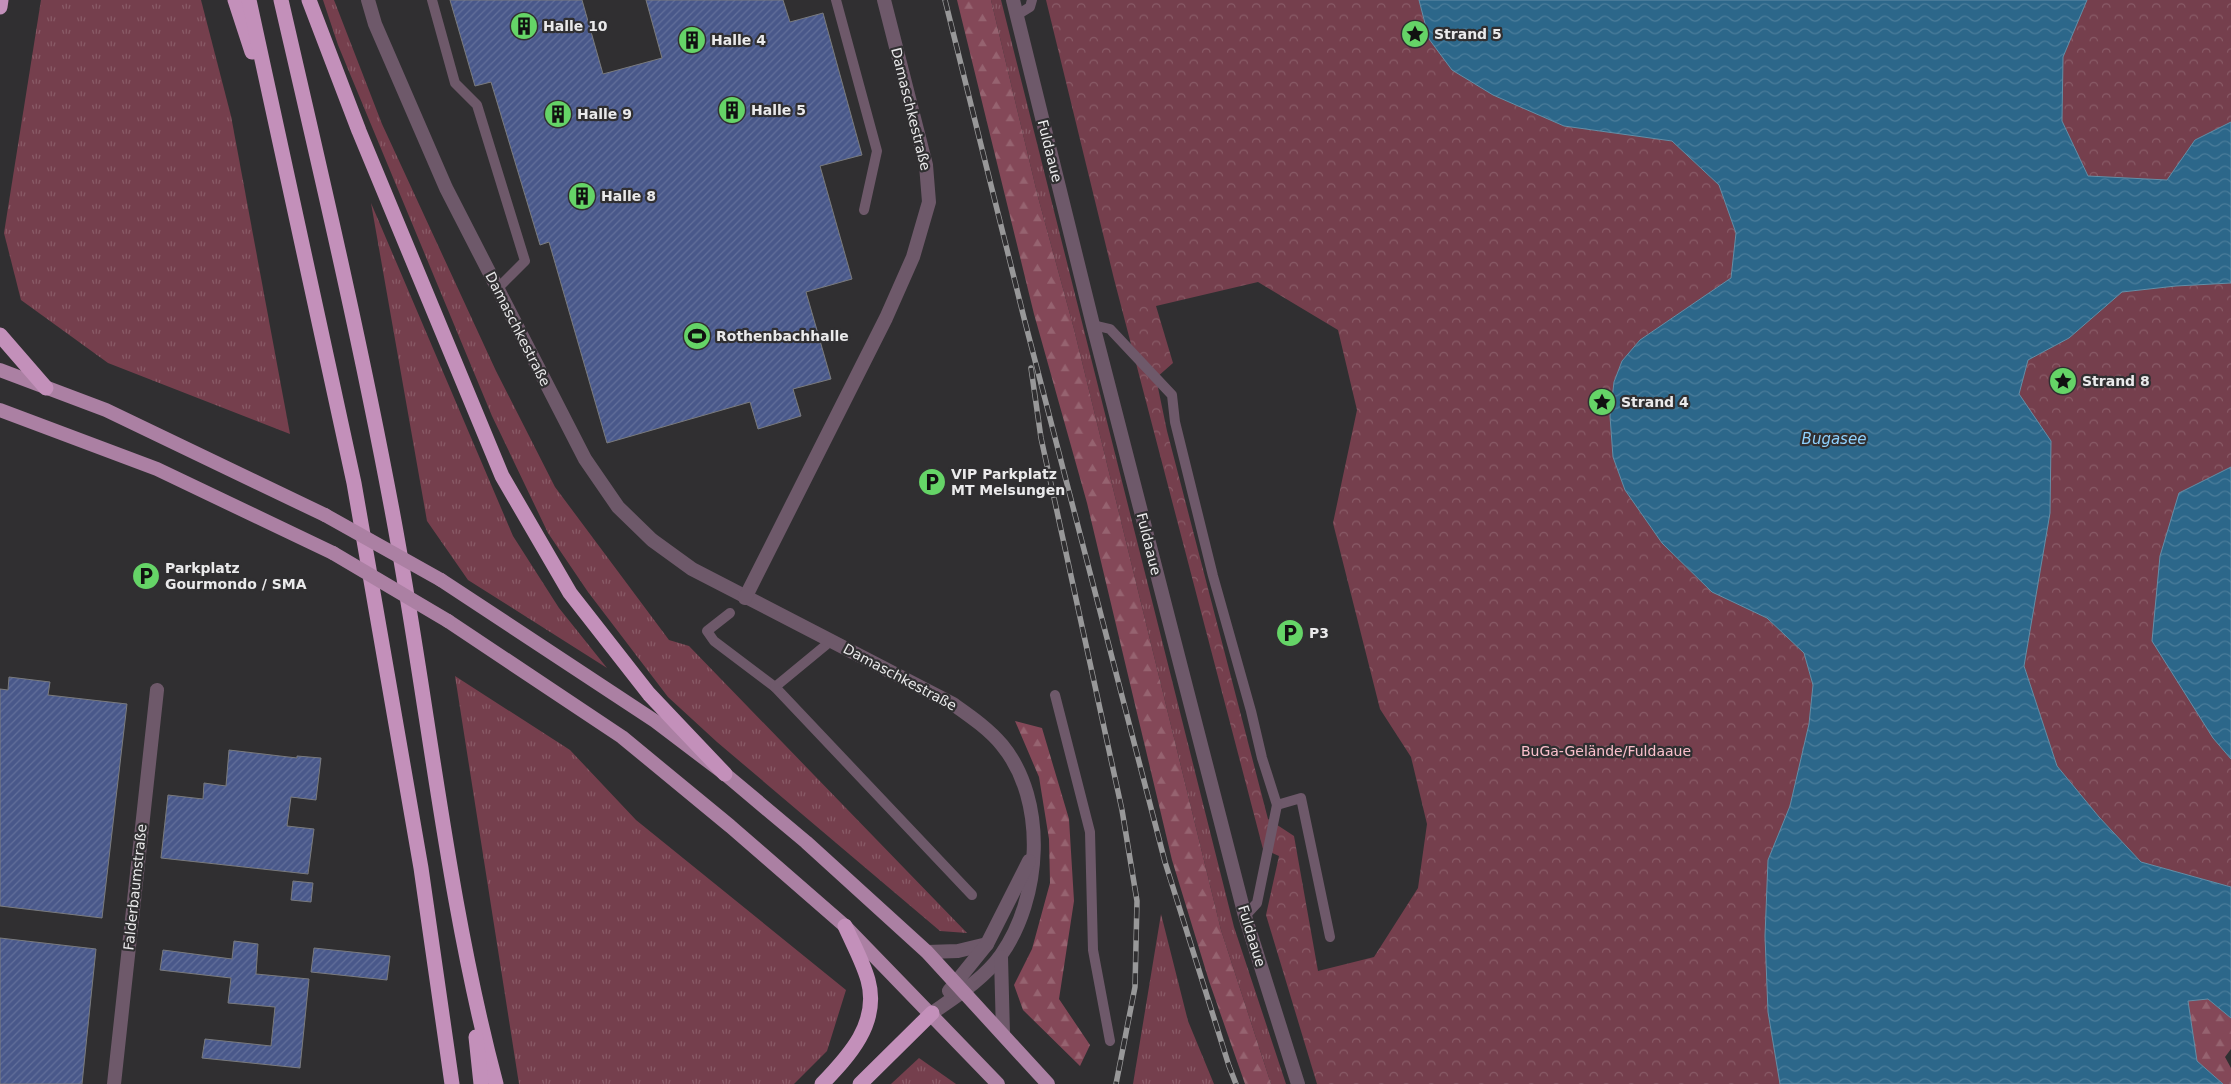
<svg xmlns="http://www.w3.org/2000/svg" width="2231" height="1084" font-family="'DejaVu Sans',sans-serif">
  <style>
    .grass { fill: url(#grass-tufts) }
    .forest { fill: url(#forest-firs) }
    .park { fill: url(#park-crowns); fill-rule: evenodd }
    .water { fill: url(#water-waves); stroke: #658ea7 }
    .building { fill: url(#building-hatch); stroke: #7a7b7e }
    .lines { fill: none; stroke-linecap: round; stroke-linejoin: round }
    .service { stroke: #6e596a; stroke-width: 10 }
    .minor { stroke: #6e596a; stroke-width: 14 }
    .tertiary { stroke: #6e596a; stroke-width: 14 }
    .primary { stroke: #ab80a3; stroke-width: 14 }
    .motorway { stroke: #c390ba; stroke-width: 15 }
    .rail-casing { stroke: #989899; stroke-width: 5.5 }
    .rail { stroke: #302f31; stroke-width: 4; stroke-dasharray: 11; stroke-linecap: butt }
    .primary-bridge { stroke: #ab80a3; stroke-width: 14 }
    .labels { text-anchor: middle; stroke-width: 4.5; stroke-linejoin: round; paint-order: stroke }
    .poi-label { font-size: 14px; font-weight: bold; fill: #eaeaeb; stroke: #302f31; text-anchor: start }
    .street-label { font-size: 14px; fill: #eaeaeb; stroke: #302f31 }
    .park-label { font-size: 14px; fill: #fac0cc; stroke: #302f31 }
    .water-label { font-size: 15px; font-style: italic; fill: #90d1fd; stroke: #302f31 }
  </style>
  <defs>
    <pattern id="grass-tufts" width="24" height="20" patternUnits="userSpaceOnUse" patternTransform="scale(1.25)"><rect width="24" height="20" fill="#753f4d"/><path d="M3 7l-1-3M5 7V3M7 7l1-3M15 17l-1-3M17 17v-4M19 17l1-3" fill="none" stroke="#895b67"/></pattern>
    <pattern id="forest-firs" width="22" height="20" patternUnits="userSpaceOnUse" patternTransform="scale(1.25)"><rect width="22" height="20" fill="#844858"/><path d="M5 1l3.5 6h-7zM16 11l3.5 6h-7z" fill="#966370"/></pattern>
    <pattern id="park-crowns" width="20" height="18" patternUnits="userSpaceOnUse" patternTransform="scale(1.25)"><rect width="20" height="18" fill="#753f4d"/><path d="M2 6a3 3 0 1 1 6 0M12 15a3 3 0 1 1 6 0" fill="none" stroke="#895b67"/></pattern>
    <pattern id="water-waves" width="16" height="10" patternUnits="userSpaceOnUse" patternTransform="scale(1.25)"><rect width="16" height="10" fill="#2c678a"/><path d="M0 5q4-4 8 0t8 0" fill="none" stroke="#4b7d9b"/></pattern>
    <pattern id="building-hatch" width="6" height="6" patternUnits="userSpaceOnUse" patternTransform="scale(1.25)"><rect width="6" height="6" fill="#49588a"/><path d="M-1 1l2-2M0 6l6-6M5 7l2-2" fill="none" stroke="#63709b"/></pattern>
  </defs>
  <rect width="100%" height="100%" fill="#302f31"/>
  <!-- grass -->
  <g class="grass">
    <polygon points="41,0 201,0 231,116 290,434 108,363 21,300 4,233"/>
    <polygon points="323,0 334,0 382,124 496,371 555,487 669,640 689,646 967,933 940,931 717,742 668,697 588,592 548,533 492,416 338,45"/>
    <polygon points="991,0 1001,0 1234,927 1286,1084 1271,1084 1221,930 1074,329 1038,197"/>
    <polygon points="371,203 513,536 559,608 607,668 468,580 427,521"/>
    <polygon points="455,676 570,750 636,820 846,990 827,1051 794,1084 519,1084"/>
    <polygon points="1161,914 1188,1021 1214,1084 1133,1084"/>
    <polygon points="919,1058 956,1084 891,1084"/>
  </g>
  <!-- forest -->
  <g class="forest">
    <polygon points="957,0 991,0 1038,197 1074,329 1221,930 1271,1084 1245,1084 1209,981 1172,860 1087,503 1034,314"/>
    <polygon points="1015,721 1042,728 1069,819 1074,901 1059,999 1090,1045 1080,1066 1023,1010 1014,985 1032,949 1050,883 1049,839 1039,777"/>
    <polygon points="2208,999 2231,1018 2231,1049 2225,1057 2231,1068 2231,1084 2223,1084 2197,1061 2188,1001"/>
  </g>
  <!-- park -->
  <g class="park">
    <path d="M1046 0H1419L1429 39 1452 70 1493 95 1564 126 1672 141 1719 185 1736 233 1731 278 1640 340 1622 361 1614 382 1610 416 1613 457 1625 490 1662 543 1712 592 1767 618 1804 653 1813 685 1809 724 1790 806 1768 860 1765 936 1768 1012 1780 1084H1317L1266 915 1279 856 1263 849 1114 279ZM1258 282 1338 330 1357 410 1333 523 1380 709 1411 757 1427 824 1418 888 1374 957 1318 971 1294 836 1268 819 1167 431 1156 378 1173 363 1156 306Z"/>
    <polygon points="2087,0 2231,0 2231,122 2195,140 2167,180 2088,176 2062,121 2063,57"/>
    <polygon points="2231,283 2231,467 2179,493 2213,738 2231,759 2231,887 2141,862 2099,817 2057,766 2024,666 2050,513 2019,394 2028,360 2069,338 2122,292 2176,286"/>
  </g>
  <!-- water -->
  <g class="water">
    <polygon points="1419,0 2087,0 2063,57 2062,121 2088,176 2167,180 2195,140 2231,122 2231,283 2176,286 2122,292 2069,338 2028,360 2019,394 2051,441 2050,513 2024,666 2057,766 2099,817 2141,862 2231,887 2231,1018 2208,999 2188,1001 2197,1061 2223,1084 1780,1084 1768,1012 1765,936 1768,860 1790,806 1809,724 1813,685 1804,653 1767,618 1712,592 1662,543 1625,490 1613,457 1610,416 1614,382 1622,361 1640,340 1731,278 1736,233 1719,185 1672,141 1564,126 1493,95 1452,70 1429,39"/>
    <polygon points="2231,467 2231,759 2213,738 2152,641 2160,556 2179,493"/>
  </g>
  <!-- building -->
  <g class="building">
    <polygon points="450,0 582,0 603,74 662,58 646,0 783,0 790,22 823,13 862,155 820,166 852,279 806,292 831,379 793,389 801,416 758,429 750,402 607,443 549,242 540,245 491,82 475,86"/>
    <polygon points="9,677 50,682 48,695 127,704 102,918 0,906 0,689 8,690"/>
    <polygon points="229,750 297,758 297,756 321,758 316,800 291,797 287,826 314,829 308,874 161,858 168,795 203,799 204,783 226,786"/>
    <polygon points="293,881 313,883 311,902 291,900"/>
    <polygon points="0,938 96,949 82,1084 0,1084"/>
    <polygon points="234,941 258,944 256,974 309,979 300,1068 202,1058 205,1039 271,1046 275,1007 228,1003 231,978 160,970 163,950 232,959"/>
    <polygon points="314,948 390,956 387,980 311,972"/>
  </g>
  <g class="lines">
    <!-- service -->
    <g class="service">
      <polyline points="432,0 455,83 477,105 525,261 498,288"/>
      <polyline points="836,0 877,151 864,210"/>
      <polyline points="1017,15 1030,7 1032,0"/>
      <polyline points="1093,325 1110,329 1172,395 1175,422 1213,576 1251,711 1262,758 1277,805 1301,798 1330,937"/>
      <polyline points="730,613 707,631 714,641 775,687 972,895"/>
      <polyline points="775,687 832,640"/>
      <polyline points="1055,695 1090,832 1093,950 1110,1041"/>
      <polyline points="1245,916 1257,903 1277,805"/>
    </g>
    <!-- minor -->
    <g class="minor">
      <polyline points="1013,0 1093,325 1245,916 1298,1084"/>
      <polyline points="114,1084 157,690"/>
    </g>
    <!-- tertiary -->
    <g class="tertiary">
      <path d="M368 0 375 24 446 188 585 459 618 507 652 540 692 569 953 704C970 716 989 729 1002 745 1048 801 1041 899 1001 955 984 979 955 997 932 1013"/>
      <polyline points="745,598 886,318 913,257 929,202 926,165 884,0"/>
      <polyline points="927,952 958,951 987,944"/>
      <polyline points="1001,957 1003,1034"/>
      <polyline points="949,991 987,944 1029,861"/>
    </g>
    <!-- primary -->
    <g class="primary">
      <polyline points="0,370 106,410 325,515"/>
      <polyline points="0,410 157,469 333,553"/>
      <polyline points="441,580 655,721 725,774 806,842 927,952 1048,1084"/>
      <polyline points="448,621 622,737 730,826 845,926 998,1084"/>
    </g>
    <!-- motorway -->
    <g class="motorway">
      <polyline points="235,0 252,52"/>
      <polyline points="249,0 354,483 421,868 452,1084"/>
      <path d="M281 0C320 169 360 339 392 510 428 701 446 896 496 1084"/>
      <polyline points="309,0 359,131 502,476 570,593 649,694 725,774"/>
      <polyline points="0,7 1,0"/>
      <polyline points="0,335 46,388"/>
      <polyline points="476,1037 481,1084"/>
      <path d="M822 1084C849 1056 880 1023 868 980 863 962 853 944 845 926"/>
      <polyline points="860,1084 932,1013"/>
    </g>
    <!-- rail casing -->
    <g class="rail-casing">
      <g id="rail">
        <polyline points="945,0 1024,318 1165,862 1229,1066 1236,1084"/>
        <polyline points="1031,368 1041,438 1122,810 1137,901 1135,987 1116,1084"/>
      </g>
    </g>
    <!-- rail -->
    <use href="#rail" class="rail"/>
    <!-- primary-bridge -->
    <g class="primary-bridge">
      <polyline points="325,515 441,580"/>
      <polyline points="333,553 448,621"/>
    </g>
  </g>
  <!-- icons -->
  <defs>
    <g id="building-disc" transform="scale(1.4375)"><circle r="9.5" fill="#65d467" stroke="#302f31"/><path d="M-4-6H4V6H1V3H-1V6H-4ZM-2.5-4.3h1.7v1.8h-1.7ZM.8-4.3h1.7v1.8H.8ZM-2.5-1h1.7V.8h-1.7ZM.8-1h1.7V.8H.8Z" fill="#111"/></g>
    <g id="sight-disc" transform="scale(1.4375)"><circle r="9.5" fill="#65d467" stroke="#302f31"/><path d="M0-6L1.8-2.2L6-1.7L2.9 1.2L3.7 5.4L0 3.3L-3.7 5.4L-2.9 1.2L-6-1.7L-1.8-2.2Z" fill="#111"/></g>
    <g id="stadium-disc" transform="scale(1.4375)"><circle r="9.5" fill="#65d467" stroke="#302f31"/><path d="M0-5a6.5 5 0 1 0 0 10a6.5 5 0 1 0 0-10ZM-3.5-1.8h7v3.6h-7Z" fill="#111"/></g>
    <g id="parking-disc" transform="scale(1.4375)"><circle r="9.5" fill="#65d467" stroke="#302f31"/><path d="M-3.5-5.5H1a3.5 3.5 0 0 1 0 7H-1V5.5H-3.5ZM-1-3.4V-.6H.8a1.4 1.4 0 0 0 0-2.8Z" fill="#111"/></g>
  </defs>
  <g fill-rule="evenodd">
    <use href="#building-disc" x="524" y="26"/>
    <use href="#sight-disc" x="1415" y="34"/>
    <use href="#building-disc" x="692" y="40"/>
    <use href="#building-disc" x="732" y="110"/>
    <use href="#building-disc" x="558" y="114"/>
    <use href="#building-disc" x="582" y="196"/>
    <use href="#stadium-disc" x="697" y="336"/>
    <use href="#sight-disc" x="2063" y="381"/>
    <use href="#sight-disc" x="1602" y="402"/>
    <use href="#parking-disc" x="932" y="482"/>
    <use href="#parking-disc" x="146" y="576"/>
    <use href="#parking-disc" x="1290" y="633"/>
  </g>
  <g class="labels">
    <!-- poi labels -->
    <g class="poi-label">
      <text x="543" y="31">Halle 10</text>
      <text x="1434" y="39">Strand 5</text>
      <text x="711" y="45">Halle 4</text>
      <text x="751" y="115">Halle 5</text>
      <text x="577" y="119">Halle 9</text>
      <text x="601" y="201">Halle 8</text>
      <text x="716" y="341">Rothenbachhalle</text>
      <text x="2082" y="386">Strand 8</text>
      <text x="1621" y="407">Strand 4</text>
      <text x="951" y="479">VIP Parkplatz<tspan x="951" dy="16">MT Melsungen</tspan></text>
      <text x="165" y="573">Parkplatz<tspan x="165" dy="16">Gourmondo / SMA</tspan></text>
      <text x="1309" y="638">P3</text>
    </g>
    <!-- street labels -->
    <g class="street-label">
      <text transform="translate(911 109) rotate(76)" y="5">Damaschkestraße</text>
      <text transform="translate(1050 151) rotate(76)" y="5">Fuldaaue</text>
      <text transform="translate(518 329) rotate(63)" y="5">Damaschkestraße</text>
      <text transform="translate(1149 544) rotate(76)" y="5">Fuldaaue</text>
      <text transform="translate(900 677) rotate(28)" y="5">Damaschkestraße</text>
      <text transform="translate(135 887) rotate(-84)" y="5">Falderbaumstraße</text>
      <text transform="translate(1252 936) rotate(73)" y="5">Fuldaaue</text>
    </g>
    <!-- park labels -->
    <g class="park-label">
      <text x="1606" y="756">BuGa-Gelände/Fuldaaue</text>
    </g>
    <!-- water labels -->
    <g class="water-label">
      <text x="1834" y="444">Bugasee</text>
    </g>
  </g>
</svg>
